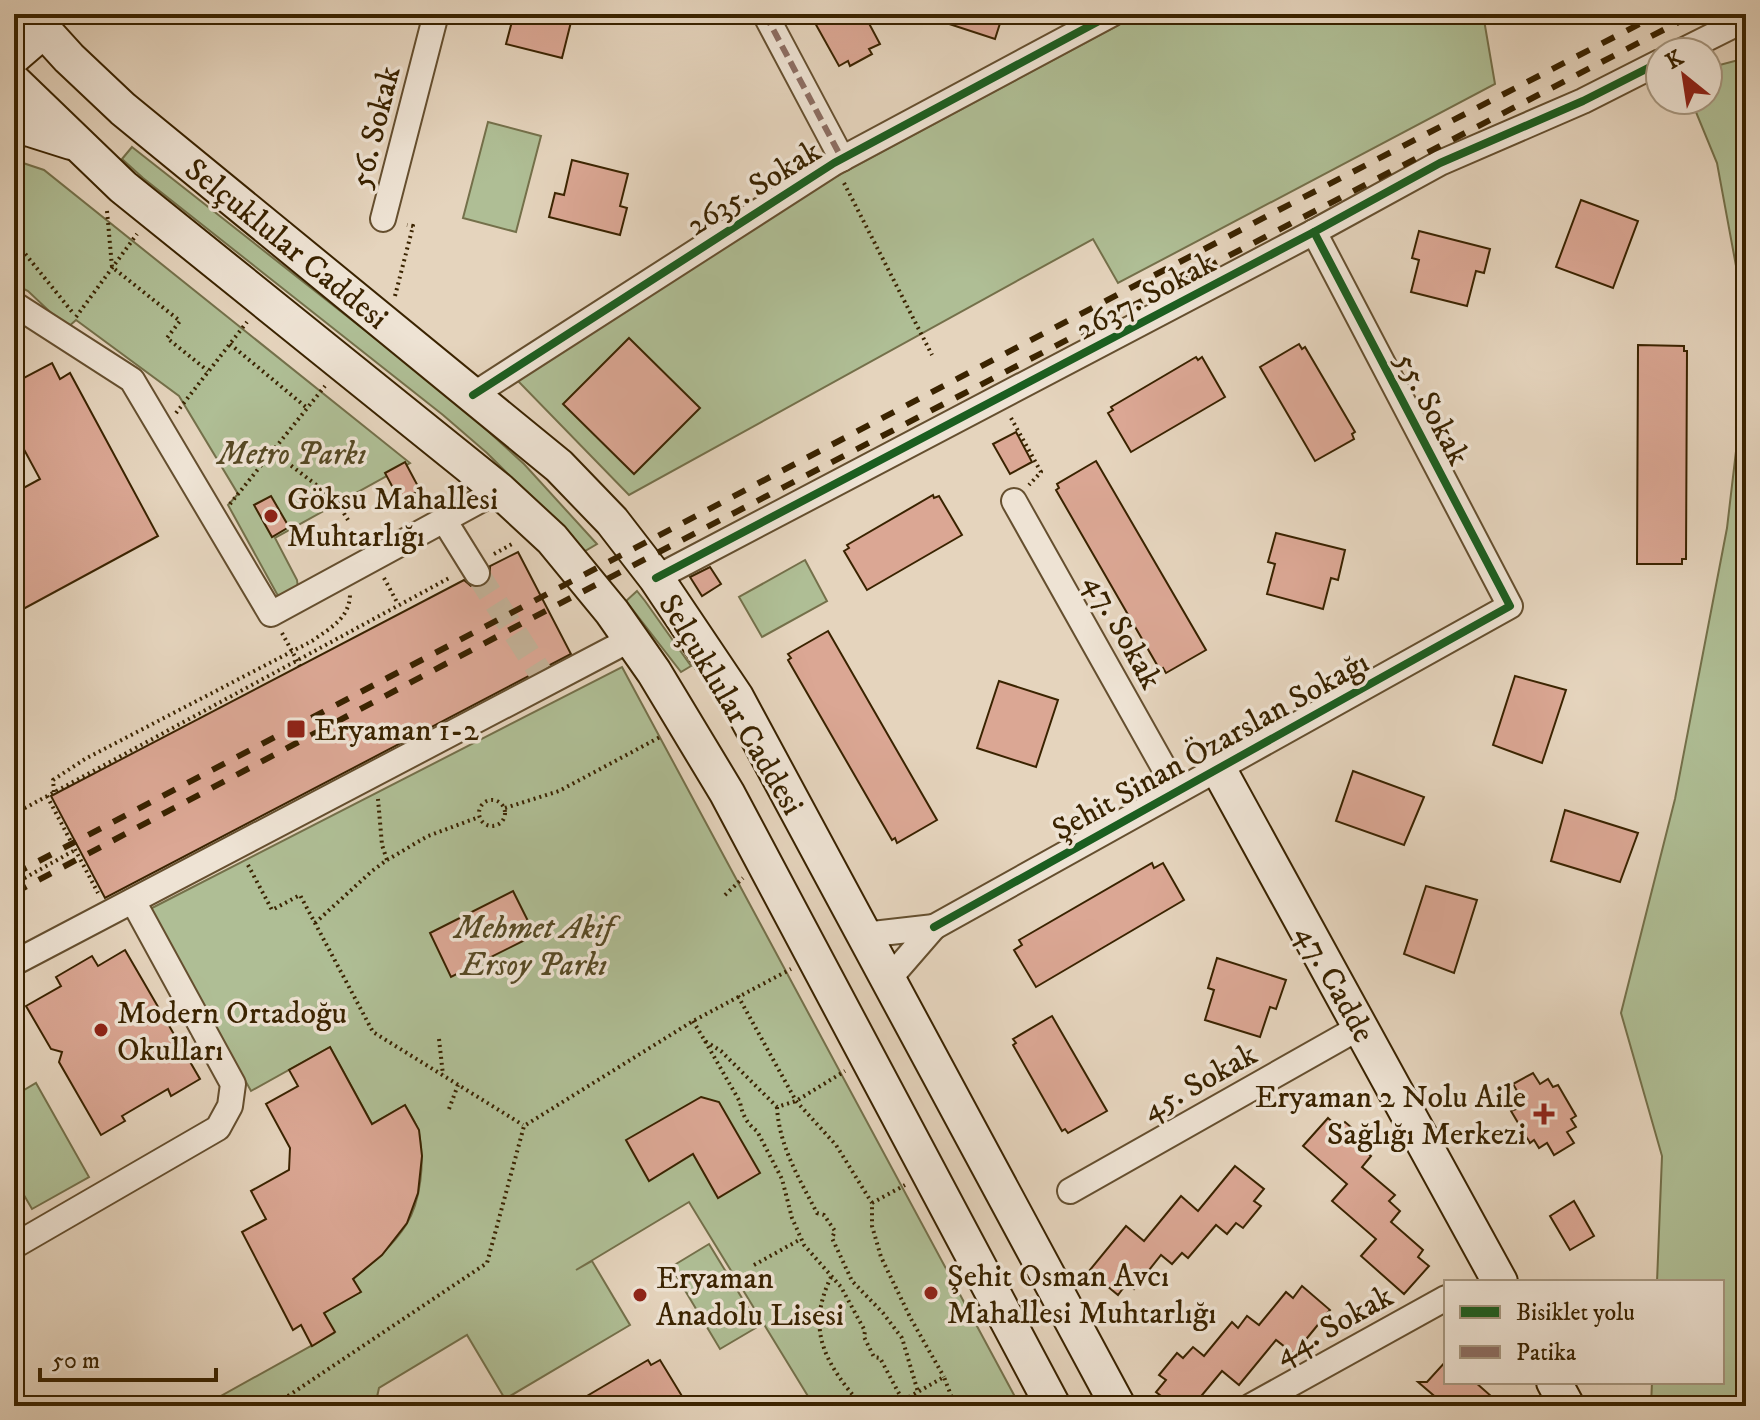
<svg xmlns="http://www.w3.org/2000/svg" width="1760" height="1420" font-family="'IM FELL DW Pica',serif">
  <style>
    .green { fill: #afbe95; stroke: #74704a; stroke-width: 2 }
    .building { fill: #dba794; stroke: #3a2300; stroke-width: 2 }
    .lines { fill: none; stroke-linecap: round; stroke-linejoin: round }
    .street-tunnel { stroke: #c3b197; stroke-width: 24; stroke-dasharray: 24 12; stroke-linecap: butt }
    .street-casing { stroke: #654f2f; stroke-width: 28 }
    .secondary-casing { stroke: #3a2300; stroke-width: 38 }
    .path { stroke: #3a2300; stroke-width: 4; stroke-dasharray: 2 4; stroke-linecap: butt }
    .street { stroke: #eee3d4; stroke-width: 24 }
    .secondary { stroke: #eee3d4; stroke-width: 34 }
    .rail { stroke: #3a2300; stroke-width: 6; stroke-dasharray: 14 14; stroke-linecap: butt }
    .quiet { stroke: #8d6e63; stroke-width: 6; stroke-dasharray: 12 6; stroke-linecap: butt }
    .cycleway-casing { stroke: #eee3d4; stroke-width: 13 }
    .cycleway { stroke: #1b5e20; stroke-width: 8 }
    .poi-dot { fill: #8f2418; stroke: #eee3d4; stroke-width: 3 }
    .labels { text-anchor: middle; stroke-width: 7; stroke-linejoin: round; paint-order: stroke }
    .street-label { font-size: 32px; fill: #3a2300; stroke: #eee3d4 }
    .park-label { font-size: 32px; font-style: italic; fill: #574a25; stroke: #eee3d4 }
    .poi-label { font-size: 32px; fill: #3a2300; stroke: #eee3d4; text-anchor: start }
  </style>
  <rect width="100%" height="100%" fill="#e5d4bd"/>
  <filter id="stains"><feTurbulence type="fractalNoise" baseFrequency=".0025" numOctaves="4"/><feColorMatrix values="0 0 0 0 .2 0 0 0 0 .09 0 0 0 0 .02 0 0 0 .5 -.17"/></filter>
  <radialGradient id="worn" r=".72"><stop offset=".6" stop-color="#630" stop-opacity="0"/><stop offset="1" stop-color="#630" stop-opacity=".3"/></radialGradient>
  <!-- green -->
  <g class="green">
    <polygon points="1139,14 1483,14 1495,84 1118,283 1093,239 629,495 517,380 835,177"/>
    <polygon points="1746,58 1746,320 1717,163 1691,100 1708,100 1708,68"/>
    <polygon points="488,122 541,136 516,232 463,218"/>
    <polygon points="132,147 456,402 524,464 597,544 585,551 487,453 443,415 143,178 122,159"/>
    <polygon points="14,160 44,170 410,463 275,538 297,580 298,588 282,597 277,594 228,505 238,494 179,396 76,320 67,328 28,291 14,284"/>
    <polygon points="1746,366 1746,1406 1651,1406 1652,1382 1722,1382 1722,1282 1657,1282 1662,1156 1621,1013 1675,799 1727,528"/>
    <polygon points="805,560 827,601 762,637 739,597"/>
    <polygon points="637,591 645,601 691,666 681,672 626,601"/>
    <path d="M622 667 1020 1406H814L689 1202 576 1270 592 1261 630 1325 505 1399 467 1335 379 1388 375 1406H203L334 1333 324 1313 360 1292 353 1279C372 1263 392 1247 406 1225 421 1201 425 1161 419 1133 417 1124 410 1114 405 1105L372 1124 330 1047 251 1091 150 909Z"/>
    <polygon points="36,1083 89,1177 32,1209 14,1178 14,1096"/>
    <polygon points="709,1244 759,1326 720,1349 671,1267"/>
  </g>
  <!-- building -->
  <g class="building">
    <polygon points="514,14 573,14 562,58 506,44"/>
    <polygon points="810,14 864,14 880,44 869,49 872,54 850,66 848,61 839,66"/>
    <polygon points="932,14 1003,14 995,39 931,18"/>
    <polygon points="572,160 628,174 620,206 627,208 620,235 549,217 555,193 564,195"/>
    <polygon points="1581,200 1638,221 1613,288 1556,267"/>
    <polygon points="1419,231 1490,249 1484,273 1476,271 1467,306 1411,292 1419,260 1412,258"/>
    <polygon points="629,338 700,408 634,474 563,404"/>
    <polygon points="1299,344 1302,349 1305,347 1355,432 1352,434 1354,439 1315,461 1260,367"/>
    <polygon points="1638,345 1684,346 1684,351 1687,351 1686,559 1682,559 1682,564 1637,564"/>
    <polygon points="1196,357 1198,360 1202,357 1225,397 1131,452 1108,413 1113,410 1111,407"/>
    <polygon points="52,363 60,379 70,373 158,536 14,614 14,493 40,479 14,431 14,383"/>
    <polygon points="1016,432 1032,462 1010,474 993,444"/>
    <polygon points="1096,461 1206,650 1166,673 1163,668 1160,670 1056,490 1059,488 1057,484"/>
    <polygon points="405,462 420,490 400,501 385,473"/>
    <polygon points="933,495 934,498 939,496 962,535 867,590 844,551 849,548 847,545"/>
    <polygon points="271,496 289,527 272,537 254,505"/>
    <polygon points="1276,533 1345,550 1338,580 1331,578 1323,609 1267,594 1275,564 1268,562"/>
    <polygon points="518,552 571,654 105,898 51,796 464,580 471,586 484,586 490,579 490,566"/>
    <polygon points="710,567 721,584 702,596 690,577"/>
    <polygon points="828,631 937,820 897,843 895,838 892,840 788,660 791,658 788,654"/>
    <polygon points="1515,676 1566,690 1542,763 1493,745"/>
    <polygon points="999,681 1058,700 1036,767 977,748"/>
    <polygon points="1353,771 1424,797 1404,845 1336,821"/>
    <polygon points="1565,810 1638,833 1620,882 1551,861"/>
    <polygon points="1152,863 1154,868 1163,863 1184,900 1036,987 1014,950 1022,945 1019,940"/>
    <polygon points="1426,886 1477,900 1454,973 1404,954"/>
    <polygon points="513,891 535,935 451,977 430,933"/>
    <polygon points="125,950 200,1079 171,1096 168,1089 122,1116 125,1121 101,1135 59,1062 62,1052 51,1049 26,1006 61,986 56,977 92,956 98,966"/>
    <polygon points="1217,958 1286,980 1276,1009 1270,1007 1260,1037 1205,1020 1214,990 1208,988"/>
    <polygon points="1052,1016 1107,1111 1068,1133 1065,1129 1062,1131 1013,1045 1016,1043 1013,1039"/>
    <polygon points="330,1047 372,1124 405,1105 419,1130 422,1156 418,1193 407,1223 382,1255 353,1279 361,1292 324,1313 335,1332 312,1346 301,1325 293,1330 242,1232 266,1219 251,1191 289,1170 290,1148 266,1104 298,1086 289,1070"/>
    <polygon points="1533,1073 1540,1084 1548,1079 1553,1087 1558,1085 1576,1116 1571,1119 1576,1127 1567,1132 1574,1143 1554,1155 1547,1143 1539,1148 1534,1140 1530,1143 1511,1111 1516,1109 1511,1101 1520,1096 1513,1084"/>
    <polygon points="701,1097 719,1102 760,1173 718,1198 693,1154 649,1181 626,1140"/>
    <polygon points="1328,1118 1339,1128 1345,1122 1366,1140 1360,1146 1371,1156 1362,1167 1395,1195 1389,1201 1400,1211 1391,1222 1423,1250 1418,1257 1429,1266 1404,1294 1361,1256 1376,1239 1332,1201 1347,1184 1303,1146"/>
    <polygon points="1235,1166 1264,1189 1254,1201 1261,1206 1243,1228 1236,1223 1227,1234 1216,1225 1188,1258 1182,1253 1172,1264 1161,1255 1134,1289 1127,1283 1118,1295 1089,1271 1126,1226 1144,1241 1181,1196 1198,1211"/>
    <polygon points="1574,1201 1594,1236 1570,1250 1550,1216"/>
    <polygon points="1302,1286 1330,1310 1294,1354 1276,1340 1239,1385 1222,1371 1193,1406 1174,1406 1156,1392 1166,1380 1159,1375 1177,1353 1183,1358 1193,1347 1204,1356 1232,1322 1238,1328 1247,1316 1259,1325 1286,1292 1293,1298"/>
    <polygon points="648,1360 651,1365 660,1360 688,1406 570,1406"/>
    <polygon points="1446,1361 1446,1382 1475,1382 1491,1396 1483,1406 1446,1406 1418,1382 1427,1382"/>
  </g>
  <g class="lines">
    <!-- street-tunnel -->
    <polyline class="street-tunnel" points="477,573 540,672"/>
    <!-- street casing -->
    <g class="street-casing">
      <g id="street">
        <polyline points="765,14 842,159"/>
        <polyline points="1680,52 1746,19"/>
        <polyline points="383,219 436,14"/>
        <polyline points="14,304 132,380 271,614 499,490"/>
        <polyline points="473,395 834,163 1112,14"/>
        <polyline points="1014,501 1177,791"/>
        <polyline points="444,520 477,573"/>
        <polyline points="656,578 1314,232 1440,163 1583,101 1660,62"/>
        <polyline points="934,927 1510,606 1314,232"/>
        <polyline points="864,935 934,927 888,980"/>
        <polyline points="14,963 631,639"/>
        <polyline points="1070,1191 1360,1027"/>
        <polyline points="14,1246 218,1128 230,1106 233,1084 133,901"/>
        <polyline points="1251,1406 1446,1298"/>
      </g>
    </g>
    <!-- secondary casing -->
    <g class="secondary-casing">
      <g id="secondary">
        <polyline points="29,14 69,58 123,109 559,466 612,521 656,578 736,697 1118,1406"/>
        <polyline points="14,56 43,31"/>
        <polyline points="14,82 123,187 499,490 552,539 612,612 654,672 727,793 1053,1406"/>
        <polyline points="14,127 30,129 71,142"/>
        <polyline points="1218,768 1500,1282"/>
        <polyline points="1554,1382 1567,1406"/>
      </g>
    </g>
    <!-- path -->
    <g class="path">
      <polyline points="844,183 932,355"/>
      <polyline points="107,211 112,267 180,321 167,338 208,371"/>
      <polyline points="14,240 73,313"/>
      <polyline points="395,296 413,226 407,225"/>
      <polyline points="76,317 137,234"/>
      <polyline points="230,344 307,408"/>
      <polyline points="176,413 247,322"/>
      <polyline points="1011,418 1041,472 1029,485"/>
      <polyline points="272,451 336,500 348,520"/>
      <polyline points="230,504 325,386"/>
      <polyline points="494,554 514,543"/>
      <polyline points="384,578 398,604"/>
      <polyline points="282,633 300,666"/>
      <path d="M54 792 53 780 85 759 312 641C330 628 349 619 350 595"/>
      <polyline points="47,796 98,893"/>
      <circle cx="492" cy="813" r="13"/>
      <polyline points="505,808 559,791 662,736"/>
      <polyline points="14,814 451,577"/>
      <polyline points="387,860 428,836 479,817"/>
      <polyline points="248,865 272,910 300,895 373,1032 523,1125"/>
      <polyline points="14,884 75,850"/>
      <polyline points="725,895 743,878"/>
      <polyline points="315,923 372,871 387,860 382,845 378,799"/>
      <polyline points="738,996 796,1101 836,1145 872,1203 872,1226 881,1257 911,1319 944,1377"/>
      <polyline points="693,1021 705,1041 721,1051 777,1107 796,1101 845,1071"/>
      <polyline points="439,1039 443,1075"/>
      <path d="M705 1041 740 1102C742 1114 747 1124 757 1131L782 1179 792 1218 804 1245 841 1287 865 1331 864 1337 874 1357 880 1358 903 1401"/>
      <path d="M777 1107C779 1146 799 1178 817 1213L824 1215 835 1231 832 1238 852 1281 883 1313 902 1338 918 1392"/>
      <polyline points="449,1109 458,1085"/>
      <polyline points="872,1203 905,1185"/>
      <polyline points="754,1265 801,1239"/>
      <path d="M831 1277C805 1331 826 1364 862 1406"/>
      <polyline points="273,1406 487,1263 524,1126 693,1021 791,969"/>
      <polyline points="893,1406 944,1377 955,1406"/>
    </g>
    <!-- street -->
    <use href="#street" class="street"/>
    <!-- secondary -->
    <use href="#secondary" class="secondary"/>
    <!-- rail -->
    <g class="rail">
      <polyline points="14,874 1273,213 1659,14"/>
      <polyline points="14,893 532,618 1694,14"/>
    </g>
    <!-- quiet -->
    <polyline class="quiet" points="765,14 842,159"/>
    <!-- cycleway casing -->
    <g class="cycleway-casing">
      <g id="cycleway">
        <polyline points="473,395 834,163 1112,14"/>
        <polyline points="656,578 1314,232 1440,163 1583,101 1660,62"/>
        <polyline points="934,927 1510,606 1314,232"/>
      </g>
    </g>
    <!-- cycleway -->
    <use href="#cycleway" class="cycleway"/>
  </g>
  <!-- markers -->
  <g class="poi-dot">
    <circle cx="271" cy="516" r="8"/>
    <rect x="286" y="719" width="20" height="20" rx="4"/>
    <circle cx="101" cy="1030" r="8"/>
    <path d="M1540 1102h8v8h8v8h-8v8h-8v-8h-8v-8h8z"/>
    <circle cx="931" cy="1293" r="8"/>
    <circle cx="640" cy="1295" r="8"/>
  </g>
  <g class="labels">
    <!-- street labels -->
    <g class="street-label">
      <text transform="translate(374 127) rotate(-76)" y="11">56. Sokak</text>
      <text transform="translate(753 187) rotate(-32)" y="11">2635. Sokak</text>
      <text transform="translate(287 243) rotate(39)" y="11">Selçuklular Caddesi</text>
      <text transform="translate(1145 295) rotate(-28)" y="11">2637. Sokak</text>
      <text transform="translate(1433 408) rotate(62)" y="11">55. Sokak</text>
      <text transform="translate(1124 631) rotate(61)" y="11">47. Sokak</text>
      <text transform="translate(732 704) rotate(59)" y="11">Selçuklular Caddesi</text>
      <text transform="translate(1210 745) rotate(-29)" y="11">Şehit Sinan Özarslan Sokağı</text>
      <text transform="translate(1336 983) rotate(61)" y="11">47. Cadde</text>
      <text transform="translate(1199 1081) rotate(-29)" y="11">45. Sokak</text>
      <text transform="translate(1333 1324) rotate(-29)" y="11">44. Sokak</text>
    </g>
    <!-- park labels -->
    <g class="park-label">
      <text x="292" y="464">Metro Parkı</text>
      <text x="534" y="938">Mehmet Akif<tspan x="534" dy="37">Ersoy Parkı</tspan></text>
    </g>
    <!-- poi labels -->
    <g class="poi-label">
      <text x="287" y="509">Göksu Mahallesi<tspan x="287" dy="37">Muhtarlığı</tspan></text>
      <text x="314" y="740">Eryaman 1-2</text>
      <text x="117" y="1023">Modern Ortadoğu<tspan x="117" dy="37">Okulları</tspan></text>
      <text x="1526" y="1107" text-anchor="end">Eryaman 2 Nolu Aile<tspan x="1526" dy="37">Sağlığı Merkezi</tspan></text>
      <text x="947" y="1286">Şehit Osman Avcı<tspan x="947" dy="37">Mahallesi Muhtarlığı</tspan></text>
      <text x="656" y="1288">Eryaman<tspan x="656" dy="37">Anadolu Lisesi</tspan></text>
    </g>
  </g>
  <!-- margin -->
  <rect width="1760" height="1420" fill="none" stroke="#e5d4bd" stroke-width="48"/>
  <rect x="16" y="16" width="1728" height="1388" fill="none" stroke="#3a2300" stroke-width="4"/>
  <rect x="24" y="24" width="1712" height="1372" fill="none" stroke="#3a2300" stroke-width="2"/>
  <!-- legend -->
  <rect x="1444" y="1280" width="280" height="104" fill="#eee3d4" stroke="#a6967f" stroke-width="2"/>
  <rect x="1460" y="1306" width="40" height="12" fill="#1b5e20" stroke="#a6967f" stroke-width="2"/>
  <text x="1516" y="1320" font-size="24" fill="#3a2300">Bisiklet yolu</text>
  <rect x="1460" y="1346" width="40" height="12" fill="#8d6e63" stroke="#a6967f" stroke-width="2"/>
  <text x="1516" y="1360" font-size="24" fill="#3a2300">Patika</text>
  <!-- north arrow -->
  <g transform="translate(1684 76) rotate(330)"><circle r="38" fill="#eee3d4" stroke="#a6967f" stroke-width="2"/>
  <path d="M0-6L14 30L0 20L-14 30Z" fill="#8f2418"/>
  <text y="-12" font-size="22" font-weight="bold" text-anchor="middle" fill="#3a2300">K</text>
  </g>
  <!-- scale -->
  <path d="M40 1368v12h176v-12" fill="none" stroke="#3a2300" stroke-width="4"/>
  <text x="52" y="1368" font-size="24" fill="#3a2300" stroke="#eee3d4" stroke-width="6" paint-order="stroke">50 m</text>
  <rect width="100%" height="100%" filter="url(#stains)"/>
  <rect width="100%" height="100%" fill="url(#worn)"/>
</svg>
